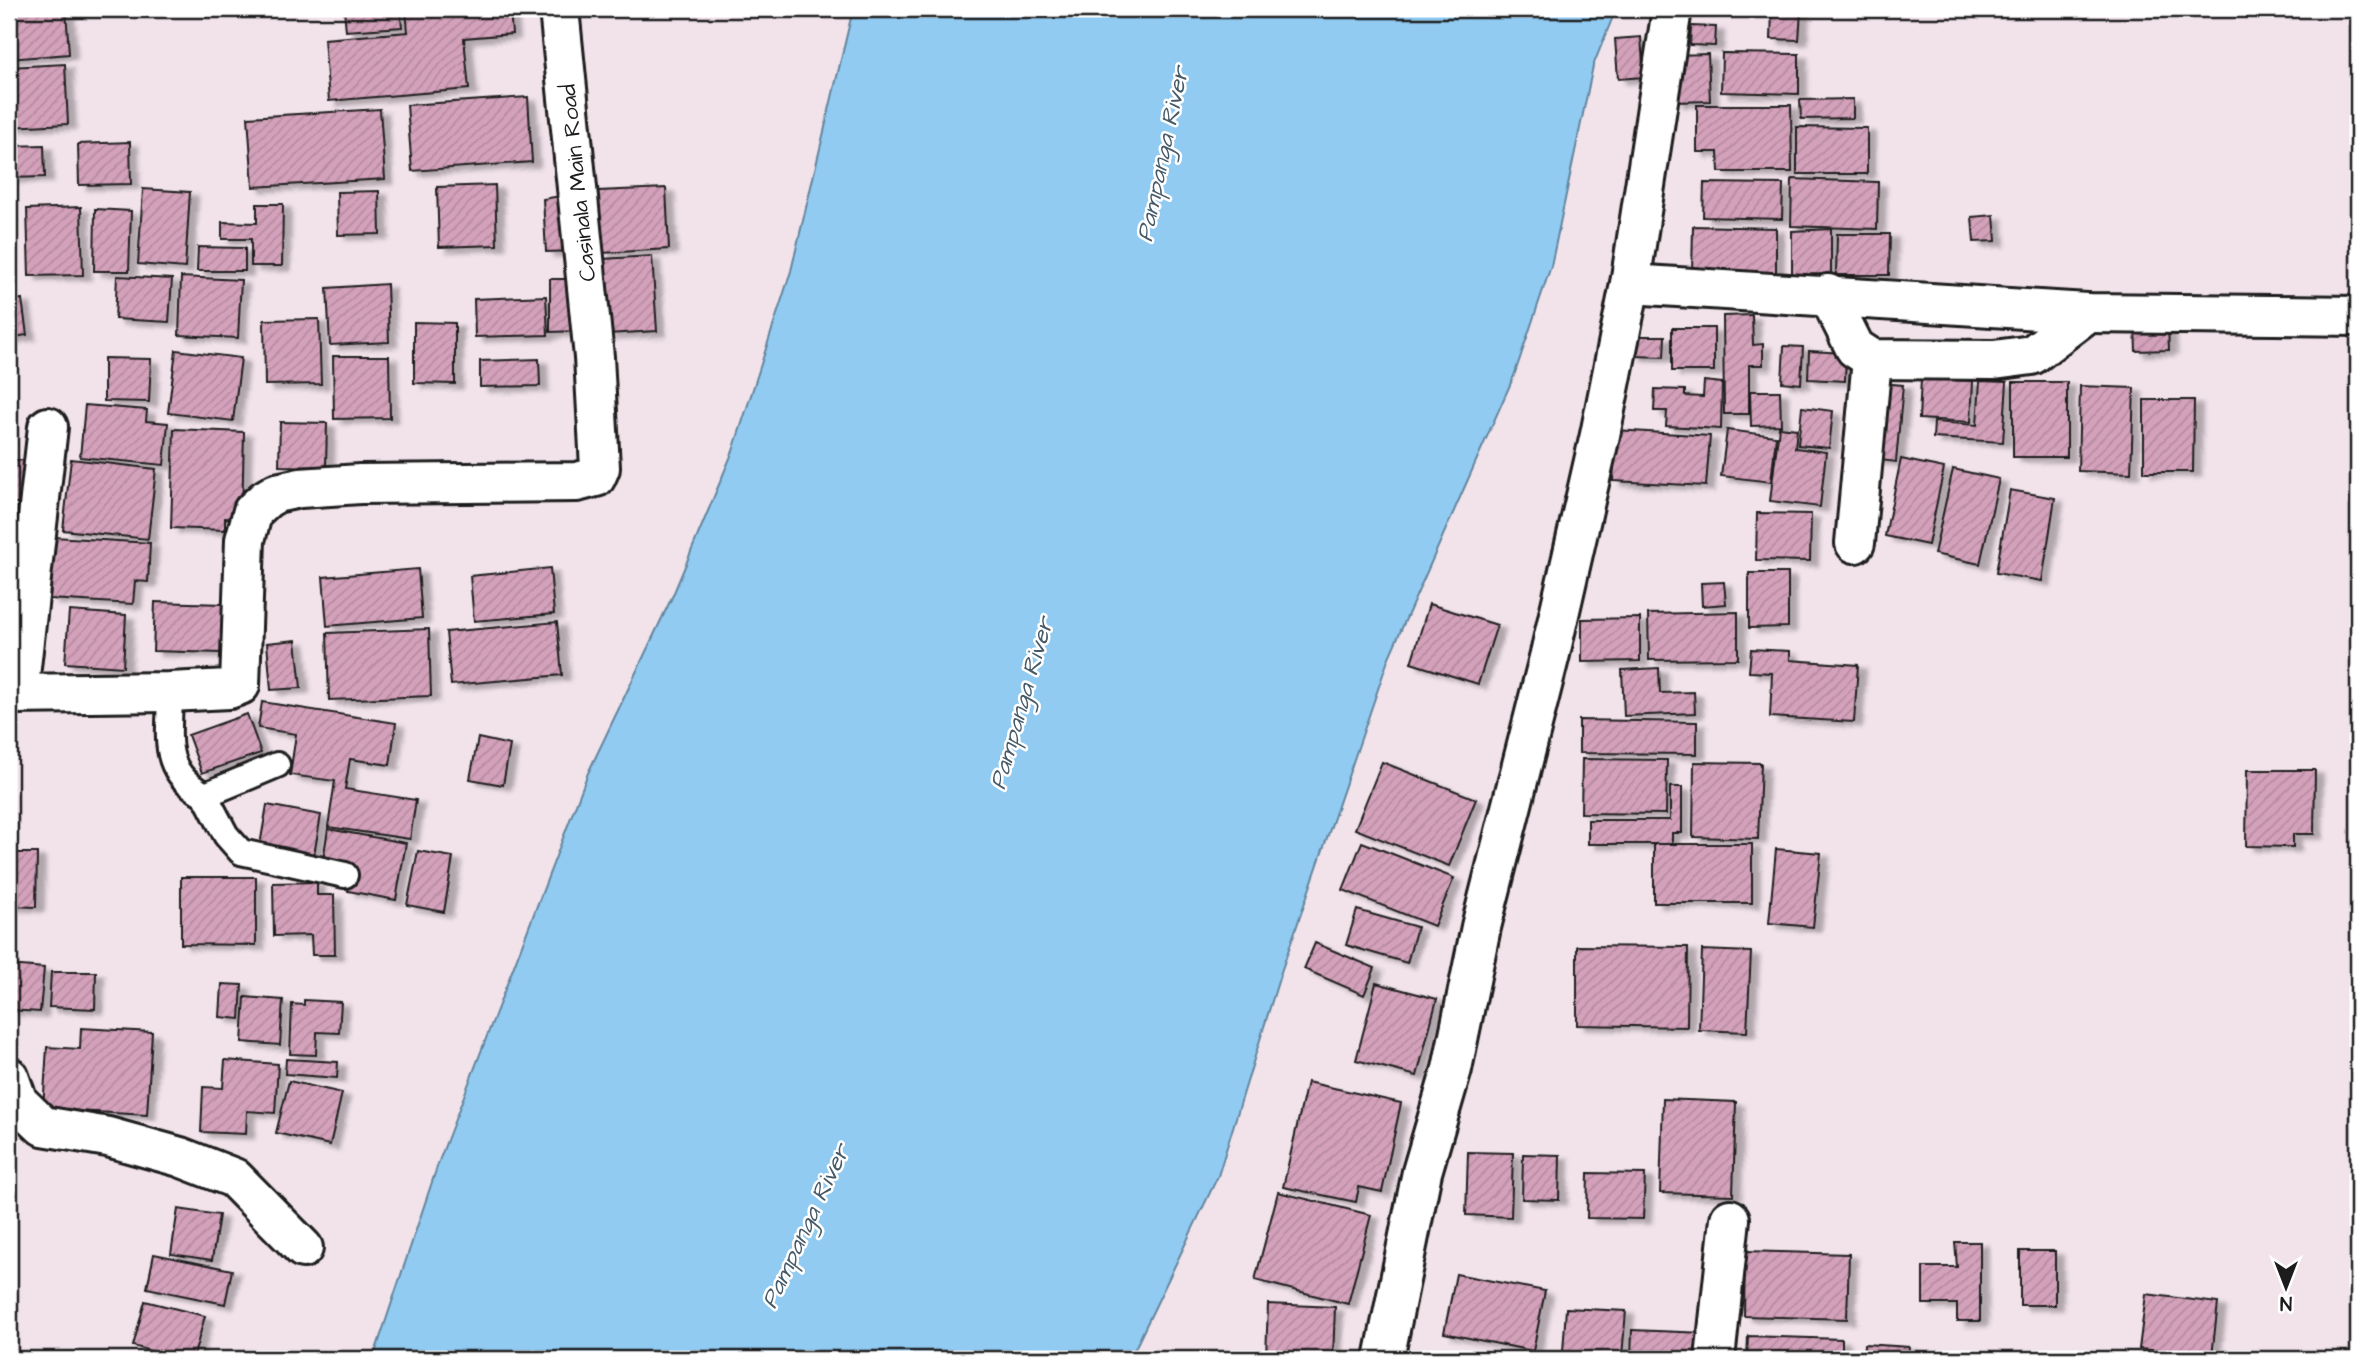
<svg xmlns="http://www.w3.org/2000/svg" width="2367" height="1368" font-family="'Architects Daughter',sans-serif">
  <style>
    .water { fill: #92cbf2; stroke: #63859c; stroke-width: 2 }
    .building { fill: url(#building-hatch); stroke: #1c1c1c; stroke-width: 2; filter: url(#shadow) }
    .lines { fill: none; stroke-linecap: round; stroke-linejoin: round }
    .service-casing { stroke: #1c1c1c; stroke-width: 30 }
    .minor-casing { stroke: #1c1c1c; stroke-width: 44 }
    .secondary-casing { stroke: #1c1c1c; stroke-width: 44 }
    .service { stroke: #fff; stroke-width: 24 }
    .minor { stroke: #fff; stroke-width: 38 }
    .secondary { stroke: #fff; stroke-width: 38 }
    .labels { text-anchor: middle; stroke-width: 5; stroke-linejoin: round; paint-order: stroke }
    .street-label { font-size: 23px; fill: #1c1c1c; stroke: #fff }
    .water-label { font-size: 24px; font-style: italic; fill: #455967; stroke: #fff }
  </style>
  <defs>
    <pattern id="building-hatch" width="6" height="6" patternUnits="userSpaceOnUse" patternTransform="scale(1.75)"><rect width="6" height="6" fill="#d4a1bb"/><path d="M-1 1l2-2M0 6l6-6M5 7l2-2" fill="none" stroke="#b58aa0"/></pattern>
    <filter id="shadow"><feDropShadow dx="8" dy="4.5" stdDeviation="2" flood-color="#0004"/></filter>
  </defs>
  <rect width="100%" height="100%" fill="#f2e3eb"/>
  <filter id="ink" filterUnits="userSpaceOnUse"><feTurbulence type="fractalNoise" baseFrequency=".0143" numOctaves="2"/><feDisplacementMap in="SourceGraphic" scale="14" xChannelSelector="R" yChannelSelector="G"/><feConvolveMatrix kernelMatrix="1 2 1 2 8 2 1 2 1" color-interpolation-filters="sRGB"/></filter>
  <g filter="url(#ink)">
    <!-- water -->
    <polygon class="water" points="853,9 1616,9 1593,66 1551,266 1514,376 1389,657 1280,975 1218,1176 1130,1359 373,1359 439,1161 588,773 673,595 733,451 791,271"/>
    <!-- building -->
    <g class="building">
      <polygon points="9,9 66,9 69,54 9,59"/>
      <polygon points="344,9 400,9 402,27 346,31"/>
      <polygon points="406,9 510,9 512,34 464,38 469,89 329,101 324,39 408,32"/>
      <polygon points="1772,10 1801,11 1799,40 1771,39"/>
      <polygon points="1691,26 1716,27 1715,46 1690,45"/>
      <polygon points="1641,37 1644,77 1618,79 1615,39"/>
      <polygon points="1722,53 1799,54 1799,94 1721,92"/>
      <polygon points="1708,54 1710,101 1675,102 1674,55"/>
      <polygon points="65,64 68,124 9,127 9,67"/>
      <polygon points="528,97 532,162 412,171 407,105"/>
      <polygon points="1853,99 1853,118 1801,119 1800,100"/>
      <polygon points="1697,105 1791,105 1792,172 1719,172 1718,152 1697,152"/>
      <polygon points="380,109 385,179 253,187 248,117"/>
      <polygon points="1797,127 1867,128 1867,174 1797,174"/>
      <polygon points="130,142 131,184 79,185 78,144"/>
      <polygon points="44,145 45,177 9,178 9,146"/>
      <polygon points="1792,179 1878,182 1877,229 1791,226"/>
      <polygon points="1704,183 1783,184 1782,219 1703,217"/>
      <polygon points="495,185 497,245 439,247 437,187"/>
      <polygon points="666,188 669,249 602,253 598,191"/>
      <polygon points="143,189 190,192 185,268 138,264"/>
      <polygon points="379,191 380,234 338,235 337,192"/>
      <polygon points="572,194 573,251 546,252 543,199"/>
      <polygon points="257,204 283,204 282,266 251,266 251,239 222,239 222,222 257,223"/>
      <polygon points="81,207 83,275 29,276 27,209"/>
      <polygon points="95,209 131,211 129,271 94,271"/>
      <polygon points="1994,215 1996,241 1974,242 1972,217"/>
      <polygon points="1693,226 1776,228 1776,276 1692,274"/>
      <polygon points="1831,229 1831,274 1792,275 1792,231"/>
      <polygon points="1837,234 1890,234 1889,275 1836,275"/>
      <polygon points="198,247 245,248 245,271 197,271"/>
      <polygon points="652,256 657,331 607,334 602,259"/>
      <polygon points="117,276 172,279 169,322 115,319"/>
      <polygon points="181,277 241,280 238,338 179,335"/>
      <polygon points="550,279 581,279 581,331 550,332"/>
      <polygon points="387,284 389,342 330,345 327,288"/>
      <polygon points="546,296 548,335 475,337 474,299"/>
      <polygon points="22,299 27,335 9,338 9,301"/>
      <polygon points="1752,315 1753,345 1763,344 1763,365 1749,365 1749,414 1724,414 1723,316"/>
      <polygon points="319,319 321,384 265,385 264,320"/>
      <polygon points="414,322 455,323 455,384 414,383"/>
      <polygon points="2168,325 2169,350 2136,351 2135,326"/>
      <rect x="1672" y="328" width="42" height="43"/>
      <polygon points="1634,336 1665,336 1664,357 1634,356"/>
      <polygon points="1784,346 1803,347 1801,384 1782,382"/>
      <polygon points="176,350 241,358 233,421 168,413"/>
      <polygon points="1809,351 1846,353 1845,381 1808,379"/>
      <polygon points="333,356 389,356 390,418 334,419"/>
      <polygon points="104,358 151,359 149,402 104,401"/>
      <polygon points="539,359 540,386 480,387 480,361"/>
      <polygon points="1921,378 1973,381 1971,422 1919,419"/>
      <polygon points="1704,381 1722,383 1721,429 1666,426 1667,411 1654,411 1655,389 1685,390 1685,396 1703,397"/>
      <polygon points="1980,381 2007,382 2003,442 1933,438 1934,422 1977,425"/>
      <rect x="2013" y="382" width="54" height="75"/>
      <polygon points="1881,383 1903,385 1896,462 1872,459"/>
      <polygon points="2080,386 2134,388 2131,473 2078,471"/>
      <polygon points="1750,391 1780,391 1781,425 1751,426"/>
      <polygon points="2144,400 2194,400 2193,472 2144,472"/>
      <polygon points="85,405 147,410 146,421 168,423 164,465 80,457"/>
      <polygon points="1802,407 1833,411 1829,448 1798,445"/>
      <polygon points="280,422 327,423 326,467 279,466"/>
      <polygon points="1779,427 1797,429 1795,448 1826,452 1820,507 1770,501"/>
      <polygon points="174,429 244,432 242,519 225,518 225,530 171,528"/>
      <polygon points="1616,430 1710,436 1706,486 1613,481"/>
      <polygon points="1727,430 1776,436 1771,482 1721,476"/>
      <polygon points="71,459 156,469 148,539 63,530"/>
      <polygon points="1901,459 1944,468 1928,545 1885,536"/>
      <polygon points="9,460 23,460 24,503 9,503"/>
      <polygon points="1953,469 1999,479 1980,564 1934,554"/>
      <polygon points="2010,490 2055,498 2042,581 1996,573"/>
      <polygon points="1757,513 1811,514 1810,561 1756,560"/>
      <polygon points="54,537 150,543 148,582 135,581 133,604 50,599"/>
      <polygon points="9,562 20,562 9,608"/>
      <polygon points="550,568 554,614 474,621 470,576"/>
      <polygon points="418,569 422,618 327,626 323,577"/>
      <polygon points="1749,573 1788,573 1788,627 1749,628"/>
      <polygon points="1724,582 1726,604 1702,606 1701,583"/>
      <polygon points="155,602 224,604 222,653 153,651"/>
      <polygon points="1429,604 1497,625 1478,684 1411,663"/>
      <polygon points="69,611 126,615 123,667 65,663"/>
      <polygon points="1738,612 1738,659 1649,660 1648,614"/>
      <polygon points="1640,618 1640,661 1582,662 1582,619"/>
      <polygon points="557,622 562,675 451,685 446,632"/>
      <polygon points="429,629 431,696 329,700 327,633"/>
      <polygon points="296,640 301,688 271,690 267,643"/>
      <polygon points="1751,649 1790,651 1790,660 1858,665 1854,722 1770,717 1772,673 1749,672"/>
      <polygon points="1659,668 1660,693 1694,692 1695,713 1624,716 1622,670"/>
      <polygon points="262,702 396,723 390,765 350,759 345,789 416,800 410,839 328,827 335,781 290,775 296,734 258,728"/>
      <polygon points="247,714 261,753 202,773 188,735"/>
      <polygon points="1579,720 1697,722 1697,754 1579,753"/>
      <polygon points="478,738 510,745 503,785 470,779"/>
      <polygon points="1582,759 1667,760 1666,814 1581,813"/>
      <polygon points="1382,762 1476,799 1449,866 1355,829"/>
      <polygon points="1694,762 1761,763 1758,839 1693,837"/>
      <polygon points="2247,770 2315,770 2314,834 2293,834 2293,847 2246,846"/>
      <polygon points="1670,787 1682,787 1682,833 1672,833 1672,844 1588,844 1588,820 1670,820"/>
      <polygon points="267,805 321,815 314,855 260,845"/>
      <polygon points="328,829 406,843 396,900 348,891 353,866 323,860"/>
      <polygon points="1362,842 1454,878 1434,926 1343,890"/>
      <rect x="1654" y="844" width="98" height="59"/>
      <polygon points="1776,849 1821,853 1813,927 1769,923"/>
      <polygon points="418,851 453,857 444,912 407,905"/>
      <polygon points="9,853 37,853 36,907 9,906"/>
      <polygon points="181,877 256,877 256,945 181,944"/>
      <polygon points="317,882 317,895 334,895 335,955 312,955 311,935 274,936 273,883"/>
      <polygon points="1357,910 1417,927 1407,963 1346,945"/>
      <polygon points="1315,943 1375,968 1364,995 1304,969"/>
      <polygon points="1577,946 1688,947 1687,1027 1577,1025"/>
      <polygon points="1702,950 1751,952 1747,1032 1699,1030"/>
      <polygon points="9,965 44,968 40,1012 9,1010"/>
      <polygon points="51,972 96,972 95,1009 49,1007"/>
      <polygon points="1376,983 1437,999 1417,1076 1356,1060"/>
      <polygon points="222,984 242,985 240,1019 220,1017"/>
      <polygon points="245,997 283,1000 280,1045 242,1042"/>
      <polygon points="304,1000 341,1002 339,1033 317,1032 316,1055 290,1054 292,1004 304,1005"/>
      <polygon points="81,1028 152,1032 147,1115 43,1109 47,1047 80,1049"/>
      <polygon points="286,1059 338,1062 337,1078 285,1074"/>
      <polygon points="225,1060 278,1064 275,1113 247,1111 246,1134 201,1132 203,1087 223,1088"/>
      <polygon points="289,1081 342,1093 330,1145 276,1133"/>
      <polygon points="1307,1082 1401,1103 1382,1192 1359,1187 1356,1202 1283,1187"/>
      <polygon points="1663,1099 1736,1102 1733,1195 1660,1193"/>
      <polygon points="1468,1152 1513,1153 1511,1217 1466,1215"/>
      <polygon points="1523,1154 1560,1155 1559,1200 1522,1199"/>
      <polygon points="1588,1173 1645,1174 1643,1219 1587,1218"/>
      <polygon points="1278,1192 1371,1215 1348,1304 1255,1280"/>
      <polygon points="178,1209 219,1215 212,1260 171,1254"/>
      <polygon points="1955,1242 1980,1242 1980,1321 1957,1321 1957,1304 1923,1304 1923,1267 1957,1267"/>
      <polygon points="1745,1251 1849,1254 1847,1319 1744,1316"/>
      <rect x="2020" y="1251" width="35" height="54"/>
      <polygon points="154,1254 232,1270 225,1304 147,1288"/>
      <polygon points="1456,1274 1545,1291 1533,1351 1444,1333"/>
      <polygon points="2146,1294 2218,1303 2212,1356 2139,1349"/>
      <polygon points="145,1301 205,1316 193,1359 179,1359 133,1346"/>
      <polygon points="1268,1304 1335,1307 1333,1359 1266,1357"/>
      <polygon points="1566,1308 1626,1311 1622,1356 1563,1352"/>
      <polygon points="1632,1330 1705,1333 1704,1359 1631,1359"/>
      <polygon points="1748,1336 1842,1339 1842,1359 1747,1359"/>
      <polygon points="1864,1344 1909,1347 1908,1359 1863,1359"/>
      <polygon points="1448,1349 1500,1359 1446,1359"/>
    </g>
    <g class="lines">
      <!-- service casing -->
      <g class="service-casing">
        <g id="service">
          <path d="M170 692C170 737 159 770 205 795L277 765"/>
          <polyline points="205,795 226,835 241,852 345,875"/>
        </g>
      </g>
      <!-- minor casing -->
      <g class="minor-casing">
        <g id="minor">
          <polyline points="1630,284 2087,313 2358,316"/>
          <polyline points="1828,294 1855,348 1872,359 1994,360 2032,355 2087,313"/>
          <polyline points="1855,543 1872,359"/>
          <polyline points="9,694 170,692 229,689 240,685 245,540 253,511 266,499 276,493 300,488 360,484 577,482 596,477 600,468 594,357 559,9"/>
          <polyline points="18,694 48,427"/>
          <polyline points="9,1077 18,1102 43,1126 108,1137 180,1157 234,1178 303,1248"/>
          <polyline points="1715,1359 1730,1219"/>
        </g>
      </g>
      <!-- secondary casing -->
      <g class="secondary-casing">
        <polyline id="secondary" points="1384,1359 1422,1172 1452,1069 1481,927 1550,654 1600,435 1630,284 1672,9"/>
      </g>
      <!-- service -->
      <use href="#service" class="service"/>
      <!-- minor -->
      <use href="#minor" class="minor"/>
      <!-- secondary -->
      <use href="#secondary" class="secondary"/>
    </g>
  </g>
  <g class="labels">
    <!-- street labels -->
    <g class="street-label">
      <text transform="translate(577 183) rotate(-96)" y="8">Casinala Main Road</text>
    </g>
    <!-- water labels -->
    <g class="water-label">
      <text transform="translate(1162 154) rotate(-78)" y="8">Pampanga River</text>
      <text transform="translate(1021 703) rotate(-74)" y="8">Pampanga River</text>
      <text transform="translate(805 1226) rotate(-65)" y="8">Pampanga River</text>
    </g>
  </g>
  <!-- margin -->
  <rect width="2367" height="1368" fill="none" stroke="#fff" stroke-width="35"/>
  <rect x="18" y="18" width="2332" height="1333" fill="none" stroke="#1c1c1c" stroke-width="2.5" filter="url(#ink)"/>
  <!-- north arrow -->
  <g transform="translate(2286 1287) rotate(180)" stroke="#ffffff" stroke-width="5" paint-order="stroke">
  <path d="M0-5L12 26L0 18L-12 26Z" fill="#1c1c1c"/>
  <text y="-10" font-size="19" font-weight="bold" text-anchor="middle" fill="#1c1c1c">N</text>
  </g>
</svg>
